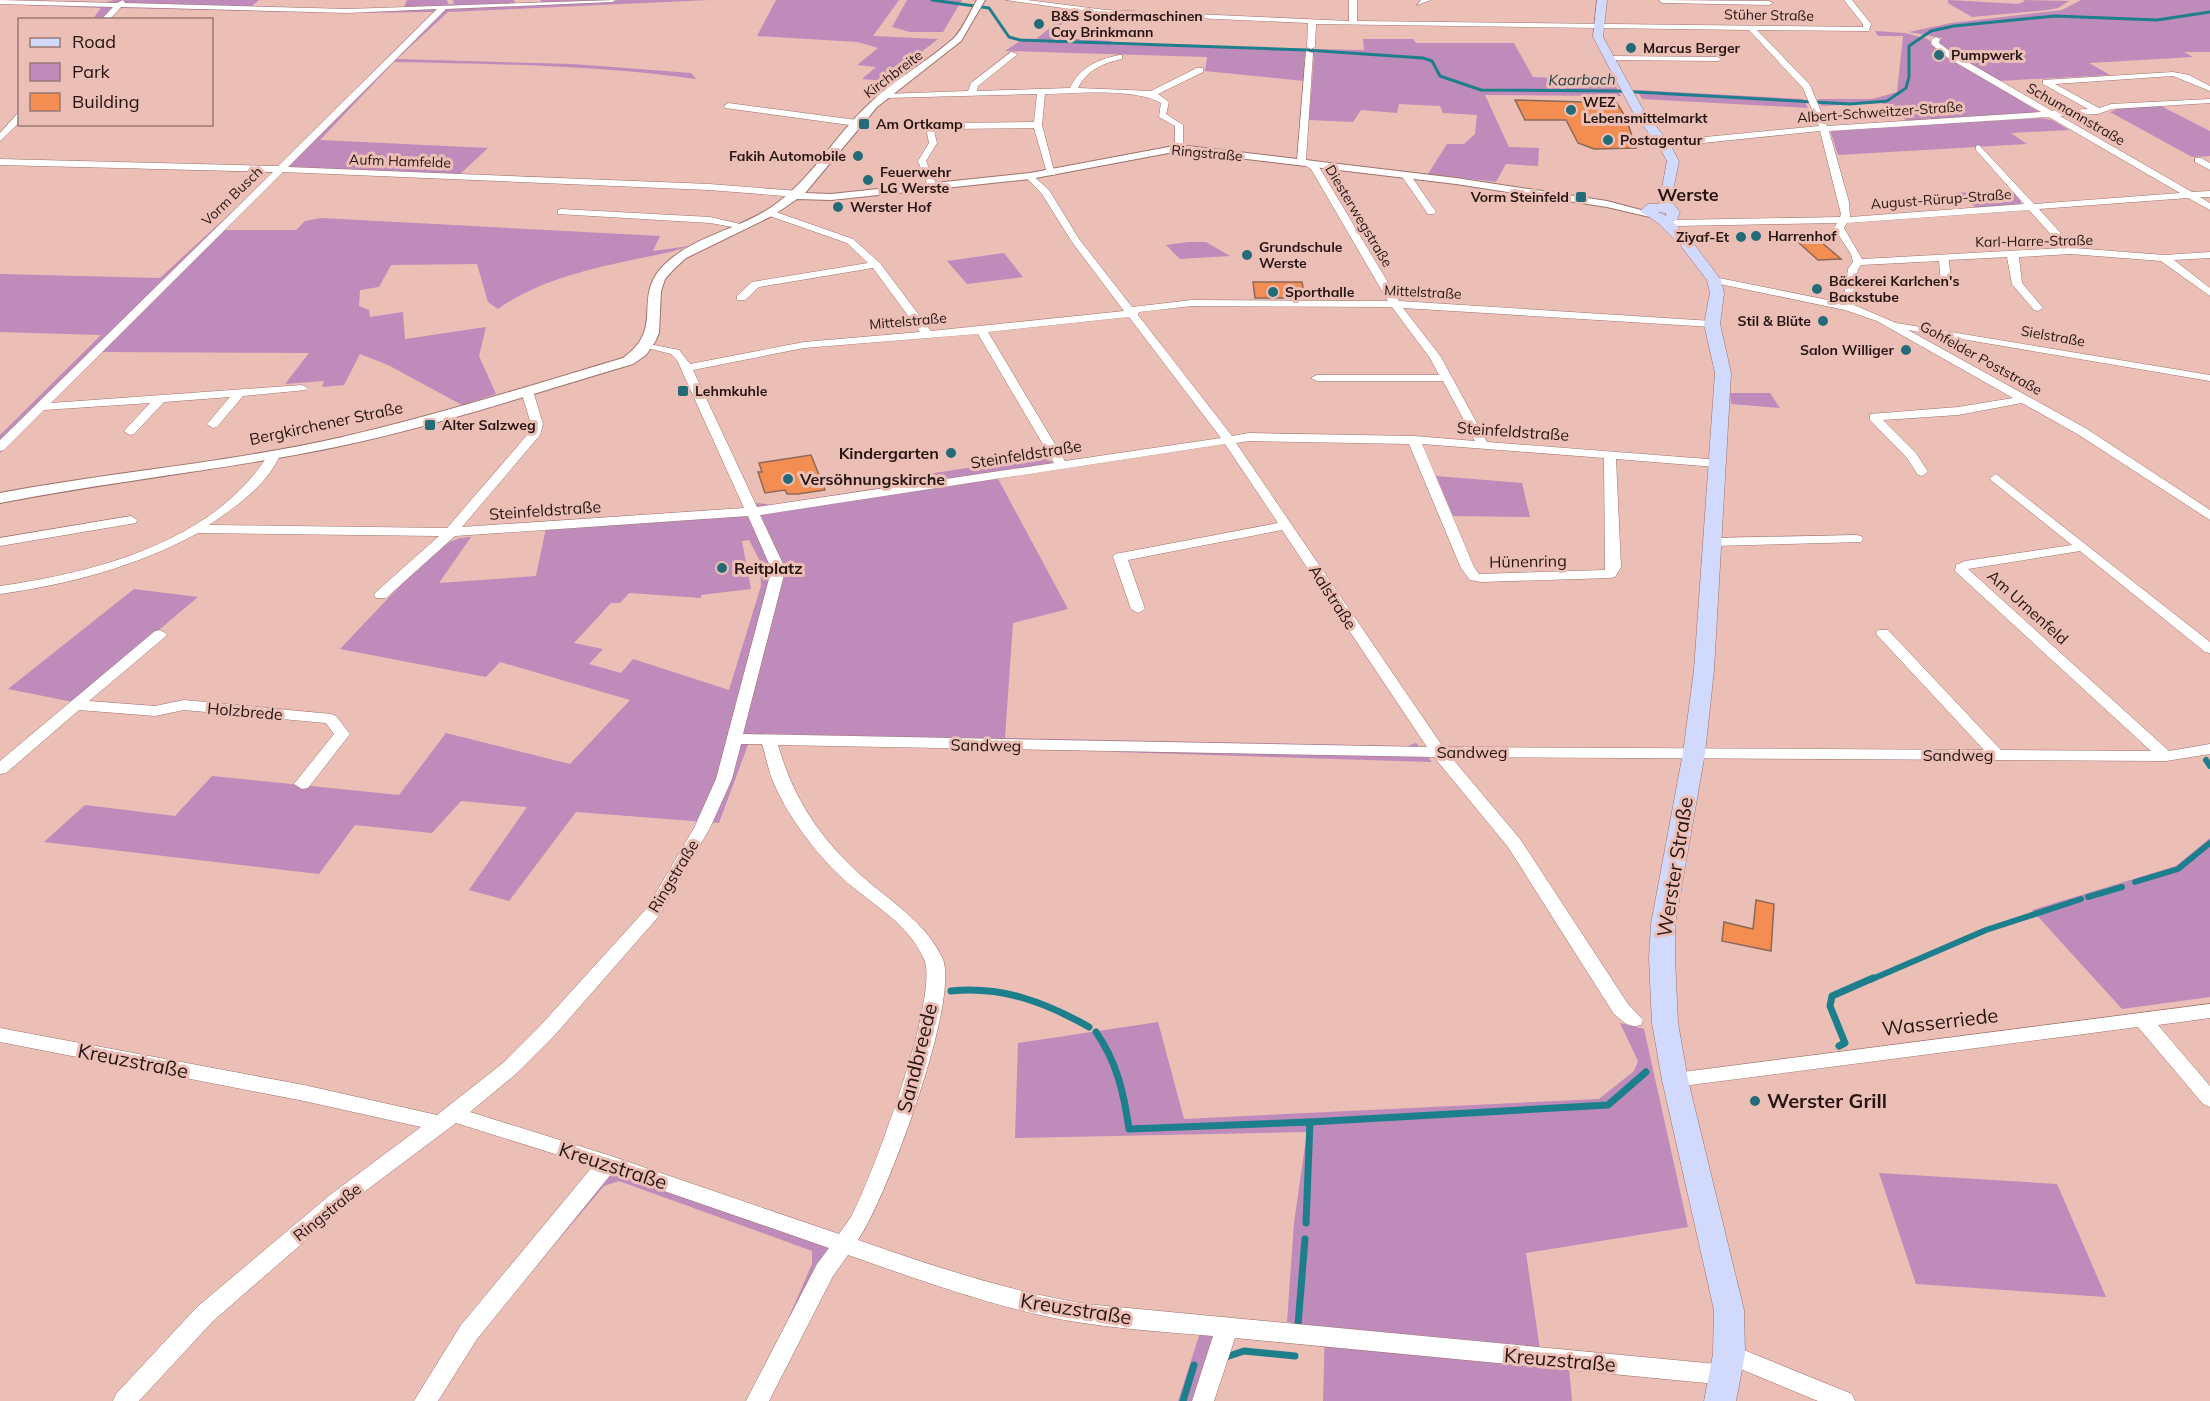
<svg xmlns="http://www.w3.org/2000/svg" width="2210" height="1401" font-family="Mulish,sans-serif">
  <style>
    .green { fill: #be8bba; fill-rule: evenodd }
    .lines { fill: none; stroke-linecap: round; stroke-linejoin: round }
    .stream-far2 { stroke: #1d7e8c; stroke-width: 3 }
    .stream-far1 { stroke: #1d7e8c; stroke-width: 6 }
    .stream { stroke: #1d7e8c; stroke-width: 7 }
    .building { fill: #f38d52; stroke: #8c6956; stroke-width: 1.5 }
    .minor-casing { stroke: #9c736c; stroke-width: 1 }
    .tertiary-casing { stroke: #9c736c; stroke-width: 2 }
    .secondary-casing { stroke: #9c736c; stroke-width: 1 }
    .minor { fill: #fff; fill-rule: evenodd }
    .tertiary { fill: #fff; fill-rule: evenodd }
    .secondary { fill: #d1dafc; fill-rule: evenodd }
    .poi-dot { fill: #236c77; stroke: #ebbeb6; stroke-width: 2 }
    .labels { text-anchor: middle; stroke-width: 6; stroke-linejoin: round; paint-order: stroke }
    .far-street-label { font-size: 14px; fill: #251512; stroke: #ebbeb6 }
    .far-poi-label { font-size: 14px; font-weight: bold; fill: #251512; stroke: #ebbeb6; text-anchor: start }
    .far-water-label { font-size: 15px; font-style: italic; fill: #223e43; stroke: #ebbeb6 }
    .street-label { font-size: 16px; fill: #251512; stroke: #ebbeb6 }
    .poi-label { font-size: 16px; font-weight: bold; fill: #251512; stroke: #ebbeb6; text-anchor: start }
    .far-district-label { font-size: 18px; font-weight: bold; fill: #251512; stroke: #ebbeb6 }
    .near-street-label { font-size: 20px; fill: #251512; stroke: #ebbeb6 }
    .near-poi-label { font-size: 20px; font-weight: bold; fill: #251512; stroke: #ebbeb6; text-anchor: start }
  </style>
  <rect width="100%" height="100%" fill="#ebbeb6"/>
  <!-- green -->
  <g class="green">
    <path d="M0 0 105 2 115 0H259L252 6 343 10 404 7 407 0H447L448 4H454L453 0H514L515 3 540 2 541 0H710L448 12 397 59 573 64 691 73 696 79C596 65 495 64 394 62L320 140 488 148 459 175 290 168 279 175 225 230H296L305 221 321 218 660 236 653 251 689 246C672 253 654 255 636 259 589 269 537 281 498 309L488 302 477 264 391 265 379 287 360 290 359 306 369 310 370 317 403 312 405 339 486 327 479 356 496 394 462 405 388 365 360 354 344 385 322 387 324 381 285 384 309 353 101 352 0 453V435L101 335 0 332V274L160 278 274 173 0 160 278 166 433 12 346 13 123 8 117 9 108 19 92 20 101 8 0 4Z"/>
    <polygon points="776,0 899,0 873,36 938,39 884,81 862,79 876,67 857,65 878,48 858,42 757,36"/>
    <polygon points="907,0 962,0 943,32 910,32 892,27"/>
    <polygon points="1005,0 1079,7 1049,37 1111,41 1110,45 1364,50 1363,39 1413,39 1416,43 1514,43 1533,77 1613,81 1621,96 1485,95 1509,147 1539,148 1538,166 1506,164 1496,182 1428,174 1447,144 1464,144 1475,134 1477,115 1443,113 1440,106 1399,104 1397,113 1361,110 1353,122 1309,120 1314,57 1304,57 1304,81 1205,71 1207,57 1005,51 1020,41 1035,40 1073,9"/>
    <polygon points="1948,0 2018,4 2025,1 2023,0 2069,1 2058,8 2048,10 1972,17 1948,3"/>
    <polygon points="2081,0 2210,0 2210,52 2184,52 2193,57 2089,63 2110,75 1998,81 1940,46 1939,42 1942,38 1909,32 1951,23 2062,10"/>
    <polygon points="1875,31 1905,33 1928,39 1938,50 2039,112 2036,115 1909,122 1882,103 1821,106 1818,99 1872,99 1897,92 1903,36 1878,36"/>
    <polygon points="1637,90 1803,99 1808,108 1642,99"/>
    <polygon points="2157,104 2210,131 2210,156 2192,157 2110,112 2116,110 2115,108"/>
    <polygon points="2040,118 2052,120 2069,130 2011,133 2027,144 1838,155 1830,130"/>
    <polygon points="2012,190 2021,201 2020,205 1977,208 1954,193"/>
    <polygon points="1188,242 1206,242 1230,256 1180,259 1166,245"/>
    <polygon points="1004,253 1023,277 967,284 947,261"/>
    <polygon points="1730,393 1770,393 1780,408 1731,404"/>
    <path d="M1040 457 1057 464 996 475 1068 609 1013 623 1005 738 1408 746 1416 743 1432 762 1115 752V748L749 742 719 823 576 812 509 901 469 890 527 807 461 801 432 833 355 825 319 874 44 842 85 805 175 816 212 776 399 795 446 733 570 764 630 700 500 662 486 677 340 649 415 570 444 544 460 538 471 537 439 583 536 576 546 528 736 513 758 503 771 505 897 485 895 479ZM749 540 760 561 761 586 729 690 633 659 621 673 589 664 603 649 574 643 611 603H620L629 593 701 598V595L751 589 742 541Z"/>
    <polygon points="1436,476 1522,483 1530,517 1453,516"/>
    <polygon points="134,589 198,597 73,702 8,689"/>
    <polygon points="2210,838 2210,997 2122,1009 2032,910 2176,866"/>
    <polygon points="1158,1022 1184,1119 1599,1099 1634,1071 1638,1061 1620,1023 1644,1029 1688,1227 1526,1253 1542,1364 1569,1367 1572,1401 1323,1401 1325,1328 1287,1322 1294,1223 1307,1132 1015,1138 1018,1043"/>
    <polygon points="599,1165 846,1249 775,1349 812,1264 812,1251 619,1181 604,1186 478,1335 416,1401"/>
    <polygon points="1879,1173 2057,1184 2106,1297 1916,1284"/>
    <polygon points="1200,1333 1225,1336 1208,1401 1178,1401"/>
  </g>
  <g class="lines">
    <!-- stream-far2 -->
    <polyline class="stream-far2" points="932,0 989,8 1009,37 1020,40 1306,50 1423,58 1432,61 1440,76 1481,90 1618,91 1850,104 1887,101 1906,88 1909,77 1909,46 1931,31 1954,26 2055,16 2157,20 2210,12"/>
    <!-- stream-far1 -->
    <g class="stream-far1">
      <polyline points="2206,760 2210,766"/>
      <polyline points="2135,882 2178,869 2210,843"/>
      <polyline points="2088,897 2122,887"/>
      <polyline points="1870,980 1986,930 2081,899"/>
    </g>
    <!-- stream -->
    <g class="stream">
      <path d="M951 991C1002 986 1045 1002 1089 1027"/>
      <path d="M1096 1032C1117 1062 1124 1094 1129 1129L1310 1122"/>
      <polyline points="1839,1046 1845,1043 1830,1006 1832,996 1873,978"/>
      <polyline points="1306,1223 1310,1122 1608,1105 1646,1072"/>
      <polyline points="1298,1325 1305,1239"/>
      <polyline points="1226,1357 1244,1351 1295,1356"/>
      <polyline points="1183,1401 1194,1365"/>
    </g>
  </g>
  <!-- building -->
  <g class="building">
    <polygon points="1515,100 1617,103 1626,118 1636,148 1594,149 1578,143 1566,120 1525,120"/>
    <polygon points="1821,242 1841,259 1818,260 1799,243"/>
    <polygon points="1253,282 1302,282 1305,298 1255,298"/>
    <polygon points="811,455 825,490 798,494 787,494 785,490 765,493 758,472 762,472 759,463"/>
    <polygon points="1756,900 1774,904 1771,951 1722,941 1724,922 1753,929"/>
  </g>
  <g class="lines">
    <!-- minor casing -->
    <g class="minor-casing">
      <g id="minor">
        <polygon points="0,0 117,3 123,0 125,3 347,9 616,0 612,2 446,9 288,167 709,184 798,191 803,194 798,197 709,190 283,172 51,403 302,385 308,388 306,390 243,396 217,427 213,428 207,424 230,397 164,402 134,434 130,435 124,431 150,403 44,410 4,450 0,451 0,440 273,172 0,165 0,159 278,166 437,9 347,13 121,7 109,20 101,20 113,7 0,4"/>
        <path d="M1006 0H1027L1106 10 1349 21V0H1357V21L1863 27V24L1844 0H1852L1871 24 1869 31 1757 30 1810 85 1827 126 2041 112 1948 58 1931 44 1932 39 1936 37 1940 39 1939 43 1954 54 2052 111 2088 109 2043 84V80L2173 72 2189 75 2210 86V91L2173 76 2055 84 2099 108 2111 104 2210 99V103L2112 109 2098 114 2060 116 2192 192 2210 191V197H2200L2210 203V210L2188 198 2039 209 2074 248 2164 255 2210 252V258L2174 260 2210 288V296L2161 261 2071 254 2019 257 2022 283 2043 308 2038 311 2034 310 2012 284 2007 257 1949 260 1951 284 1946 287 1941 284 1939 261 1861 265 1858 269 1854 305 1896 323 2210 375V381L1908 330 2087 429 2210 510V520L2079 435 2022 403 1958 415 1883 420 1916 453 1928 472 1922 476 1918 475 1907 458 1870 420V414L1958 407 2013 398 1877 321 1845 310 1710 282V278L1714 277 1843 303 1848 269 1853 262 1851 254 1834 228 1837 223 1675 226 1670 223 1675 220 1840 217 1841 214 1820 131 1664 147 1660 144 1664 141 1819 126 1803 88 1749 30 1316 24 1315 47 1311 49 1307 47 1308 23 1106 14ZM2049 117 2180 193 2034 204 1979 145 1976 146V150L2024 204 1850 217 1849 202 1829 131ZM2029 210 2063 248 1862 259 1844 228 1847 223Z"/>
        <polygon points="1421,0 1431,0 1417,5"/>
        <polygon points="1659,0 1769,1 1773,3 1769,5 1662,3"/>
        <path d="M1306 51 1313 53 1306 160 1319 167 1399 301 1712 321 1717 324 1712 327 1403 308 1441 357 1487 442 1720 460V466L1716 467 1616 459 1621 567 1615 577 1610 578 1481 582 1470 580 1461 568 1409 444 1249 441 1236 443 1443 747 1984 750 1878 636 1876 633 1878 630H1888L2001 750 2151 751 1955 571 1956 565 1965 561 2072 545 1992 481 1990 478 1996 474 2210 642V653L2205 652 2080 551 1968 569 2169 751 2210 744V754L2166 761 1451 757 1520 839 1628 1004 1643 1020 1641 1025C1629 1029 1623 1021 1614 1014L1508 847 1434 757 778 745C792 793 813 828 849 864 880 896 921 915 942 957 962 997 885 1202 858 1240 933 1266 1007 1291 1086 1304L1727 1365 1735 1368 1738 1375 1735 1382 1727 1385 1235 1338 1214 1401H1192L1213 1336C1156 1331 1097 1328 1040 1315 974 1300 911 1277 848 1255L833 1276 769 1401H746L817 1264 829 1248 612 1173 477 1339 438 1401H414L461 1325 593 1166 456 1123 344 1207 213 1321 139 1401H113L116 1394 197 1307 330 1195 421 1127 304 1101 0 1042V1028L304 1085 437 1115 503 1063 540 1026 647 908 694 828 716 779 770 575V566L748 516 455 536 386 598H376L374 595 376 592 439 536 198 533C135 567 70 584 0 594V586C97 572 215 542 270 452L274 451 280 455C267 485 236 507 209 525L447 528 528 434 531 424 521 391 527 388 533 391 543 424 540 435 462 527 744 508 677 360 671 354 644 347V343L679 350 690 364 804 342 920 332 873 268 759 287 745 300H737V296L752 282 868 263 847 243 767 215 765 213 770 210 853 239 880 263 931 331 1124 311 1072 242 1042 194 1025 176 1030 173 1049 190 1079 239 1132 307 1192 300 1388 301 1311 169 1297 161ZM1192 306 1392 307 1430 358 1439 375H1317L1311 378 1317 381H1443L1475 441 1414 436 1249 433 1232 436 1138 315 1139 312ZM1129 317 1221 438 1065 461 988 332ZM978 334 1054 463 757 507 693 370 804 348ZM1225 444 1278 523 1115 554 1113 557 1131 609 1138 613 1145 609 1128 560 1282 530 1427 747 743 734 784 575V566L760 515ZM1422 444 1604 458 1605 570 1479 574 1474 567ZM741 744H762C766 756 768 769 772 779 786 813 811 847 837 873 865 901 907 920 924 959 940 995 874 1172 854 1211 850 1219 844 1227 839 1234L608 1155 470 1112 517 1073 554 1036 659 916 710 828 732 779Z"/>
        <path d="M1011 52 1018 54 978 86 977 91 1070 88C1080 67 1097 60 1119 55H1122V59C1103 63 1087 70 1078 88L1151 91 1197 68H1203V72L1158 94 1169 102 1166 114 1183 125V148L1179 151 1175 148V126L1159 117 1161 103C1136 88 1075 93 1045 94L1042 125 1055 175 1047 173 1034 128 947 129 934 131 937 143 926 161 936 184 928 186 918 161 929 143 926 127 947 123 1034 122 1037 94 885 98 881 96 885 94 968 91 971 83Z"/>
        <polygon points="1610,56 1718,57 1722,59 1718,61 1607,60 1606,58"/>
        <polygon points="728,103 857,120 861,123 857,126 725,108 724,106"/>
        <polygon points="17,114 20,114 20,122 0,141 0,133"/>
        <polygon points="2195,158 2201,158 2210,163 2210,170 2195,162"/>
        <polygon points="1403,173 1409,173 1436,212 1434,214 1428,214 1401,175"/>
        <polygon points="561,209 710,217 749,226 744,229 710,223 558,214 558,210"/>
        <polygon points="131,516 137,520 136,523 0,546 0,538"/>
        <polygon points="1856,535 1861,536 1863,539 1861,542 1713,546 1706,542 1713,538"/>
        <polygon points="160,630 167,634 165,637 89,701 155,706 184,700 331,714 336,716 350,734 308,788 302,789 294,784 334,734 326,723 184,710 155,716 79,710 6,773 0,774 0,761 155,631"/>
        <polygon points="2210,1004 2210,1018 2158,1025 2210,1086 2210,1107 2203,1104 2138,1027 1675,1087 1668,1085 1665,1080 1668,1075 1675,1073"/>
        <polygon points="1729,1344 1852,1394 1855,1401 1818,1401 1721,1361 1718,1354 1721,1347"/>
      </g>
    </g>
    <!-- tertiary casing -->
    <g class="tertiary-casing">
      <path id="tertiary" d="M977 0H985L961 41 877 107 805 193 831 194 1030 173 1179 145 1456 178 1607 201 1656 214 1650 217 1607 207 1456 184 1179 151 1030 179 831 200 797 199 774 215 686 258 674 269 665 279 661 291 659 333 655 342 646 355 633 364C535 393 436 426 336 447 225 470 111 481 0 503V493C112 472 226 463 338 438 434 416 529 386 623 358 667 327 630 298 665 264 694 236 737 230 770 208 813 179 833 137 870 103 895 79 927 62 953 39 963 29 970 12 977 0Z"/>
    </g>
    <!-- secondary casing -->
    <g class="secondary-casing">
      <path id="secondary" d="M1597 0H1607L1603 37 1645 113 1668 141 1679 161 1671 201 1680 212 1677 220 1672 221 1691 240 1721 280 1724 293 1720 324 1731 373 1714 670 1705 753 1675 924V958L1678 1023 1688 1080 1744 1310 1745 1354 1736 1401H1704L1713 1354 1714 1310 1662 1080 1652 1023 1649 958 1651 924 1683 753 1694 670 1715 373 1704 324 1710 293 1707 280 1681 246 1658 223 1640 211 1648 204H1659L1667 161 1658 145 1634 114 1593 37ZM1658 212 1666 213V216Z"/>
    </g>
    <!-- minor -->
    <use href="#minor" class="minor"/>
    <!-- tertiary -->
    <use href="#tertiary" class="tertiary"/>
    <!-- secondary -->
    <use href="#secondary" class="secondary"/>
  </g>
  <!-- markers -->
  <g class="poi-dot">
    <circle cx="1039" cy="24" r="6"/>
    <circle cx="1631" cy="48" r="6"/>
    <circle cx="1939" cy="55" r="6"/>
    <circle cx="1571" cy="110" r="6"/>
    <rect x="858" y="118" width="12" height="12" rx="3"/>
    <circle cx="1608" cy="140" r="6"/>
    <circle cx="858" cy="156" r="6"/>
    <circle cx="868" cy="180" r="6"/>
    <rect x="1575" y="191" width="12" height="12" rx="3"/>
    <circle cx="838" cy="207" r="6"/>
    <circle cx="1756" cy="236" r="6"/>
    <circle cx="1741" cy="237" r="6"/>
    <circle cx="1247" cy="255" r="6"/>
    <circle cx="1817" cy="289" r="6"/>
    <circle cx="1273" cy="292" r="6"/>
    <circle cx="1823" cy="321" r="6"/>
    <circle cx="1906" cy="350" r="6"/>
    <rect x="677" y="385" width="12" height="12" rx="3"/>
    <rect x="424" y="419" width="12" height="12" rx="3"/>
    <circle cx="951" cy="453" r="6"/>
    <circle cx="788" cy="479" r="6"/>
    <circle cx="722" cy="568" r="6"/>
    <circle cx="1755" cy="1101" r="6"/>
  </g>
  <g class="labels">
    <!-- far-street labels -->
    <g class="far-street-label">
      <text transform="translate(1769 15) rotate(1)" y="5">Stüher Straße</text>
      <text transform="translate(893 74) rotate(-37)" y="5">Kirchbreite</text>
      <text transform="translate(1880 112) rotate(-4)" y="5">Albert-Schweitzer-Straße</text>
      <text transform="translate(2076 114) rotate(30)" y="5">Schumannstraße</text>
      <text transform="translate(1207 153) rotate(5)" y="5">Ringstraße</text>
      <text transform="translate(400 161) rotate(2)" y="5">Aufm Hamfelde</text>
      <text transform="translate(232 196) rotate(-44)" y="5">Vorm Busch</text>
      <text transform="translate(1941 199) rotate(-4)" y="5">August-Rürup-Straße</text>
      <text transform="translate(1359 216) rotate(59)" y="5">Diesterwegstraße</text>
      <text transform="translate(2034 241) rotate(-1)" y="5">Karl-Harre-Straße</text>
      <text transform="translate(1423 292) rotate(3)" y="5">Mittelstraße</text>
      <text transform="translate(908 321) rotate(-5)" y="5">Mittelstraße</text>
      <text transform="translate(2053 336) rotate(10)" y="5">Sielstraße</text>
      <text transform="translate(1981 358) rotate(29)" y="5">Gohfelder Poststraße</text>
    </g>
    <!-- far-poi labels -->
    <g class="far-poi-label">
      <text x="1051" y="21">B&amp;S Sondermaschinen<tspan x="1051" dy="16">Cay Brinkmann</tspan></text>
      <text x="1643" y="53">Marcus Berger</text>
      <text x="1951" y="60">Pumpwerk</text>
      <text x="1583" y="107">WEZ<tspan x="1583" dy="16">Lebensmittelmarkt</tspan></text>
      <text x="876" y="129">Am Ortkamp</text>
      <text x="1620" y="145">Postagentur</text>
      <text x="846" y="161" text-anchor="end">Fakih Automobile</text>
      <text x="880" y="177">Feuerwehr<tspan x="880" dy="16">LG Werste</tspan></text>
      <text x="1569" y="202" text-anchor="end">Vorm Steinfeld</text>
      <text x="850" y="212">Werster Hof</text>
      <text x="1768" y="241">Harrenhof</text>
      <text x="1729" y="242" text-anchor="end">Ziyaf-Et</text>
      <text x="1259" y="252">Grundschule<tspan x="1259" dy="16">Werste</tspan></text>
      <text x="1829" y="286">Bäckerei Karlchen's<tspan x="1829" dy="16">Backstube</tspan></text>
      <text x="1285" y="297">Sporthalle</text>
      <text x="1811" y="326" text-anchor="end">Stil &amp; Blüte</text>
      <text x="1894" y="355" text-anchor="end">Salon Williger</text>
      <text x="695" y="396">Lehmkuhle</text>
      <text x="442" y="430">Alter Salzweg</text>
    </g>
    <!-- far-water labels -->
    <g class="far-water-label">
      <text transform="translate(1582 80) rotate(-1)" y="5">Kaarbach</text>
    </g>
    <!-- street labels -->
    <g class="street-label">
      <text transform="translate(326 423) rotate(-12)" y="6">Bergkirchener Straße</text>
      <text transform="translate(1513 431) rotate(4)" y="6">Steinfeldstraße</text>
      <text transform="translate(1026 454) rotate(-9)" y="6">Steinfeldstraße</text>
      <text transform="translate(545 510) rotate(-4)" y="6">Steinfeldstraße</text>
      <text transform="translate(1528 561) rotate(-1)" y="6">Hünenring</text>
      <text transform="translate(1333 597) rotate(57)" y="6">Aalstraße</text>
      <text transform="translate(2028 607) rotate(42)" y="6">Am Urnenfeld</text>
      <text transform="translate(245 711) rotate(5)" y="6">Holzbrede</text>
      <text transform="translate(986 745) rotate(1)" y="6">Sandweg</text>
      <text x="1472" y="758">Sandweg</text>
      <text x="1958" y="761">Sandweg</text>
      <text transform="translate(673 876) rotate(-59)" y="6">Ringstraße</text>
      <text transform="translate(327 1212) rotate(-39)" y="6">Ringstraße</text>
    </g>
    <!-- poi labels -->
    <g class="poi-label">
      <text x="939" y="459" text-anchor="end">Kindergarten</text>
      <text x="800" y="485">Versöhnungskirche</text>
      <text x="734" y="574">Reitplatz</text>
    </g>
    <!-- far-district labels -->
    <g class="far-district-label">
      <text x="1688" y="201">Werste</text>
    </g>
    <!-- near-street labels -->
    <g class="near-street-label">
      <text transform="translate(1675 867) rotate(-81)" y="7">Werster Straße</text>
      <text transform="translate(1940 1022) rotate(-7)" y="7">Wasserriede</text>
      <text transform="translate(917 1058) rotate(-76)" y="7">Sandbreede</text>
      <text transform="translate(133 1061) rotate(11)" y="7">Kreuzstraße</text>
      <text transform="translate(613 1166) rotate(18)" y="7">Kreuzstraße</text>
      <text transform="translate(1076 1309) rotate(9)" y="7">Kreuzstraße</text>
      <text transform="translate(1560 1360) rotate(5)" y="7">Kreuzstraße</text>
    </g>
    <!-- near-poi labels -->
    <g class="near-poi-label">
      <text x="1767" y="1108">Werster Grill</text>
    </g>
  </g>
  <!-- legend -->
  <rect x="18" y="18" width="195" height="108" fill="#ebbeb6" stroke="#9c7a74" stroke-width="1.5"/>
  <rect x="30" y="38" width="30" height="9" fill="#d1dafc" stroke="#9c7a74" stroke-width="1.5"/>
  <text x="72" y="48" font-size="18" fill="#251512">Road</text>
  <rect x="30" y="63" width="30" height="18" fill="#be8bba" stroke="#9c7a74" stroke-width="1.5"/>
  <text x="72" y="78" font-size="18" fill="#251512">Park</text>
  <rect x="30" y="93" width="30" height="18" fill="#f38d52" stroke="#9c7a74" stroke-width="1.5"/>
  <text x="72" y="108" font-size="18" fill="#251512">Building</text>
</svg>
